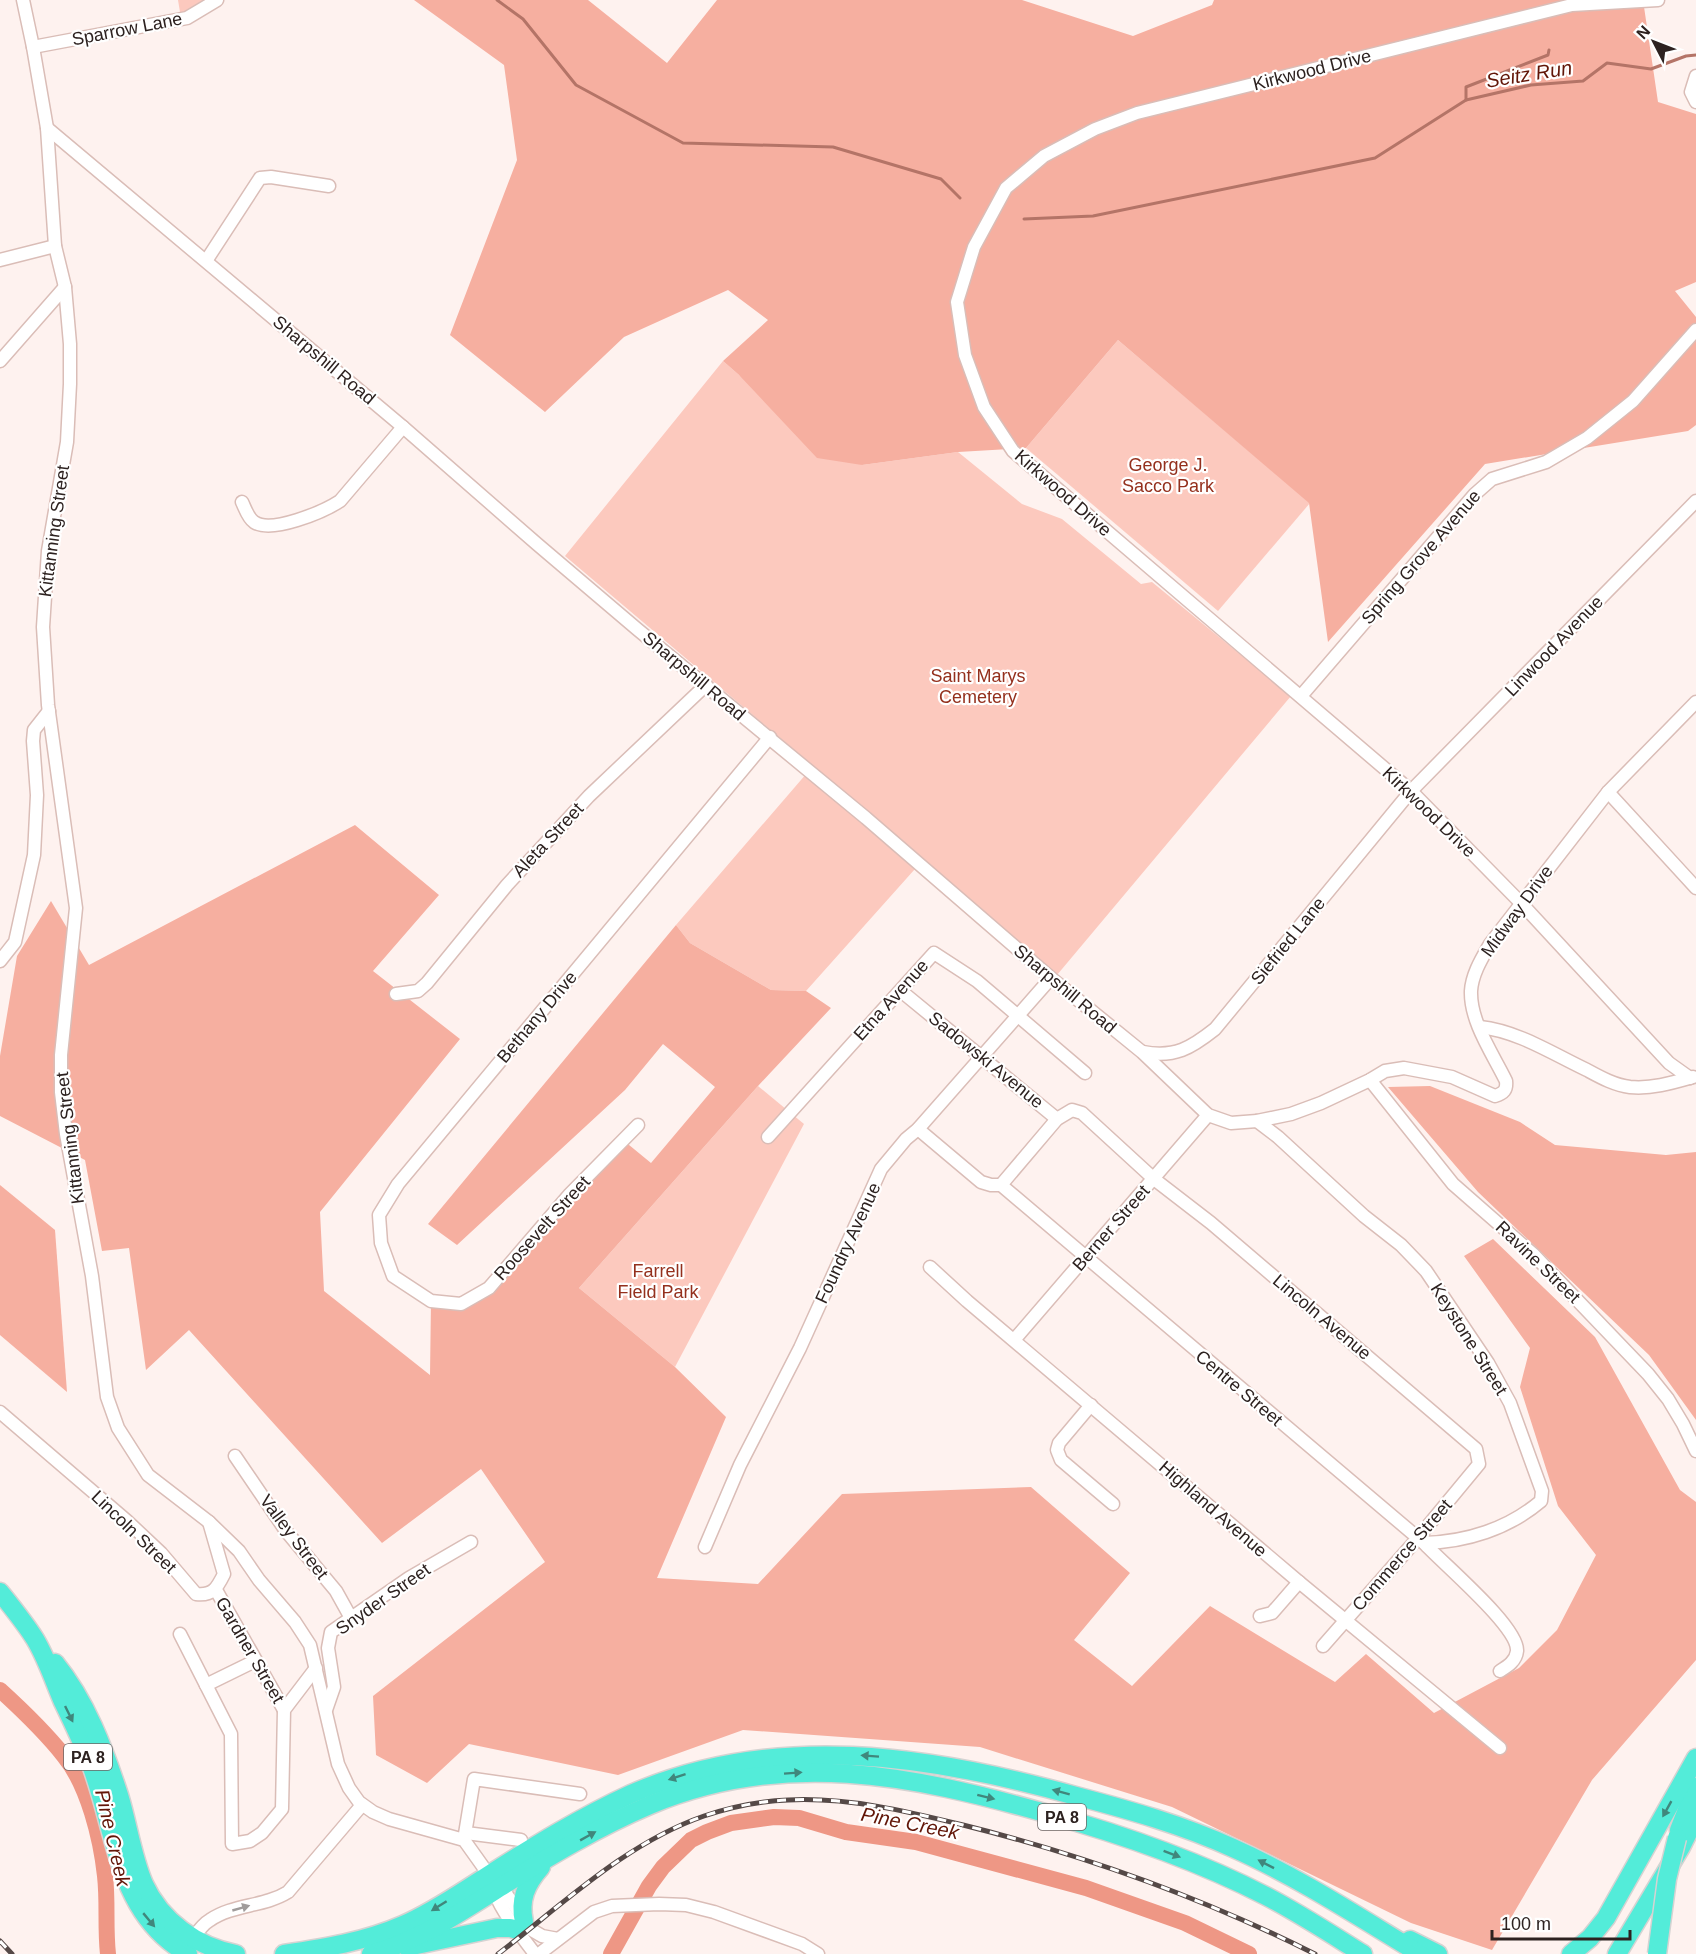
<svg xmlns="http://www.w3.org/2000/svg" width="1696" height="1954" font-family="Helvetica,sans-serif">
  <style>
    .green { fill: #fcc9be }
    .forest { fill: #f6afa0 }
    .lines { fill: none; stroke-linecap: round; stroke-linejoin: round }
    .stream { stroke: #b47467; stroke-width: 3 }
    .river { stroke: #ee9785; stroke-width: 16 }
    .minor-casing { stroke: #dabdb7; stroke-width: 15 }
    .highway-casing { stroke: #d5d3d2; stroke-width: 21 }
    .minor { stroke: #fff; stroke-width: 12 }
    .highway { stroke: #53ecd9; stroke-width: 18 }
    .rail-casing { stroke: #554947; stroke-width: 5 }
    .rail { stroke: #fff; stroke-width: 3; stroke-dasharray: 9; stroke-linecap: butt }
    .highway-bridge-casing { stroke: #d5d3d2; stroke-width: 21; stroke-linecap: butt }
    .highway-bridge { stroke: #53ecd9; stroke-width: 18 }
    .oneway { fill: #40877c }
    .oneway2 { fill: #a09c9b }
    .labels { text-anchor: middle; stroke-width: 4.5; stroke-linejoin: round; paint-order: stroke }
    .shield { fill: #fff; stroke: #6c6463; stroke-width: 1.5 }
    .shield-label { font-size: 16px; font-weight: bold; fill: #2d2220 }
    .street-label { font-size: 18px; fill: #2d2220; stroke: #fff }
    .park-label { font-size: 18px; fill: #94301d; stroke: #fff }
    .water-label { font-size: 20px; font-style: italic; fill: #621608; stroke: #fff }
  </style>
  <rect width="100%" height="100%" fill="#fef2ef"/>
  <!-- green -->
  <g class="green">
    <polygon points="178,0 224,0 200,14 181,18"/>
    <polygon points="1118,340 1310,503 1218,611 1026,448"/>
    <polygon points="723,361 739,375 862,465 958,452 1022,504 1062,519 1141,584 1152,582 1291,696 1057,975 923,860 806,991 771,990 690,943 676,925 813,766 565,556"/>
    <polygon points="758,1086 804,1124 675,1367 579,1288"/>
  </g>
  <!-- forest -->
  <g class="forest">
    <polygon points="414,0 588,0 667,63 717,0 1022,0 1133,36 1212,5 1214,0 1643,0 1658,102 1696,114 1696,282 1675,291 1696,317 1696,425 1688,431 1485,464 1328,642 1309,503 1118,340 1026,448 958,452 862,465 817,458 739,375 723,361 768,320 728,290 624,337 545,412 450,335 517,160 504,65"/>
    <polygon points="355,825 439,895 373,971 460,1039 320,1212 324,1291 430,1375 431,1301 461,1304 489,1288 623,1140 651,1163 715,1087 663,1044 625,1090 457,1245 428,1224 676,925 690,943 771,990 806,991 831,1008 758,1086 579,1288 675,1367 726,1417 657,1578 758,1584 842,1494 1031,1487 1130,1573 1074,1640 1132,1686 1210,1606 1335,1682 1366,1654 1434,1713 1519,1668 1557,1630 1596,1555 1558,1506 1520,1387 1530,1348 1464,1256 1493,1239 1595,1337 1680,1490 1696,1502 1696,1660 1592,1780 1492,1950 1411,1923 1172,1807 980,1747 743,1730 618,1775 469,1744 427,1783 376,1755 373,1696 545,1562 481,1469 382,1543 189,1330 146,1370 129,1248 102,1251 85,1160 0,1116 0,1056 17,956 51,901 89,965"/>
    <polygon points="1430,1086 1520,1122 1555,1145 1666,1155 1696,1152 1696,1420 1649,1355 1478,1192 1388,1087"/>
    <polygon points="0,1185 55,1230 67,1392 0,1335"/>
  </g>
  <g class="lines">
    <!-- stream -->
    <g class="stream">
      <polyline points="497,0 523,19 576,85 683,143 833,147 941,179 960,198"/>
      <polyline points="1466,100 1466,87 1548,55 1549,50"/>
      <polyline points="1024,219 1093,216 1375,158 1466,100 1531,85 1583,81 1607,63 1651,69 1686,56 1696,55"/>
    </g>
    <!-- river -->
    <g class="river">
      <path d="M0 1690C22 1710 45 1732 64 1756 88 1785 101 1839 105 1876 108 1902 105 1928 108 1954"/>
      <polyline points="611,1954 649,1886 663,1867 691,1840 707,1832 731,1823 774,1817 799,1818 846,1832 916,1842 1086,1888 1185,1923 1249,1954"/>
    </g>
    <!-- minor casing -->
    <g class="minor-casing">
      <g id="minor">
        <polyline points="23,0 33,47 47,128 55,246 65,287 70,344 70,384 67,442 48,551 43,627 48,705 76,908 61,1055 61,1092 66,1134 92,1276 107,1397 118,1428 148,1475 209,1522 239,1551 259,1580 295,1622 310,1645 338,1764 349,1788 359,1802 373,1812 389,1819 464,1840 489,1875 501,1886 530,1929 542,1936 558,1939"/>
        <polyline points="1658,0 1572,5 1137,113 1095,129 1044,156 1006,188 974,247 957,302 965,355 984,407 1013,451 1411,791 1521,903 1669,1063 1690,1078"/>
        <polyline points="33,47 187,18 217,0"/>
        <polyline points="1696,76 1691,92 1696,102"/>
        <path d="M47 128 403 427 537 544 637 629 866 818 1051 978 1142 1052 1208 1115 1231 1123 1257 1121 1291 1114 1321 1103 1370 1080 1385 1071 1404 1068 1452 1077 1495 1096C1504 1093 1507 1090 1506 1081 1493 1054 1470 1022 1471 991 1472 974 1482 958 1490 944L1608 792 1696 702"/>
        <polyline points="0,260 55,246"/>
        <polyline points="206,261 260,178 271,177 329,186"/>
        <polyline points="0,361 65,287"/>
        <path d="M242 502C245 508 248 518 254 522 271 534 323 512 340 501L403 427"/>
        <polyline points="1301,696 1475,494 1492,479 1546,462 1587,438 1633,401 1696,330"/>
        <polyline points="1608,792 1696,888"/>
        <polyline points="0,961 15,942 34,855 37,795 33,741 34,730 49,711"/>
        <polyline points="901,991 1057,1119"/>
        <polyline points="396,994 418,991 427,983 507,885 589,796 706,685"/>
        <path d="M1480 1027C1518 1031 1553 1054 1587 1070 1600 1077 1614 1085 1630 1087 1652 1089 1672 1083 1693 1077"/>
        <path d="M1143 1052C1175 1058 1191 1048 1215 1029L1411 791 1696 501"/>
        <polyline points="1370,1080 1453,1184 1533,1254 1648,1374 1668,1399 1683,1424 1696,1451"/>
        <path d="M1257 1121 1278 1137 1364 1216 1401 1245 1426 1271 1488 1363 1510 1403 1542 1491 1541 1501C1508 1529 1466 1542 1424 1543"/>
        <polyline points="638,1125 570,1194 489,1288 461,1304 431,1301 393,1276 381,1243 379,1215 398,1184 770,737"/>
        <path d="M918 1129 981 1182 991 1185H1001L1424 1543C1442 1563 1519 1627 1517 1651 1516 1661 1508 1666 1500 1671"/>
        <polyline points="768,1137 934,953 977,981 1085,1073"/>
        <polyline points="1001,1185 1057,1119 1072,1110 1082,1113 1154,1179 1211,1223 1476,1449 1479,1464 1417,1539 1323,1646"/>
        <polyline points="930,1267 967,1301 1299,1582 1500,1748"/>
        <polyline points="1014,1340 1208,1115"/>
        <polyline points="1091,1405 1059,1443 1057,1450 1061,1460 1113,1504"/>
        <path d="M0 1412 127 1521 161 1553 196 1594C213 1596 217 1588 224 1574L209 1522"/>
        <polyline points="235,1456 286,1531 336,1591 351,1618"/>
        <polyline points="705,1547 740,1465 800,1348 881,1169 906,1139 918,1129 1051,978"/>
        <polyline points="216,1590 284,1710"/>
        <polyline points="1260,1616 1272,1613 1299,1582"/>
        <polyline points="180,1634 231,1734 232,1844 250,1841 262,1833 282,1809 284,1710 316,1668"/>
        <polyline points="206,1685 255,1661"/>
        <polyline points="326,1710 334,1687 328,1648 331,1632 409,1578 471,1542"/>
        <polyline points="466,1833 521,1840"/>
        <polyline points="464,1840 474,1779 580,1794"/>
        <path d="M492 1884C497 1907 521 1935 535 1954"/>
        <path d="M193 1938C198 1931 203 1924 210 1920 233 1904 264 1907 288 1892L362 1805"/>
        <polyline points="539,1954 594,1912 612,1906 659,1904 686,1905 714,1912 802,1944 818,1954"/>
      </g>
    </g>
    <!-- highway casing -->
    <g class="highway-casing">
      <g id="highway">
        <path d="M0 1592C12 1607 25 1623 35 1639 47 1659 54 1681 63 1702 73 1723 83 1743 91 1765 117 1833 117 1914 188 1954"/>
        <path d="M55 1663C86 1701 104 1749 119 1795 128 1824 132 1856 144 1884 161 1921 197 1947 236 1954"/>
        <polyline points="1679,1830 1696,1787"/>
        <path d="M524 1922C519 1900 526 1884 541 1867"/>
        <polyline points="1410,1940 1438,1954"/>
        <polyline points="407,1947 497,1928 510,1928 518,1930"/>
        <path d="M284 1954C324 1948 364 1942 403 1925 433 1912 460 1893 487 1876 534 1846 581 1817 631 1794 774 1731 930 1755 1076 1796 1129 1810 1183 1825 1233 1848 1298 1877 1359 1917 1420 1954"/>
        <path d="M371 1954C418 1941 458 1914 499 1888 548 1857 598 1827 650 1805 784 1749 911 1775 1045 1813 1121 1834 1196 1860 1266 1896 1299 1913 1331 1934 1363 1954"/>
        <polyline points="1571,1954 1590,1938 1606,1918 1696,1758"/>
        <polyline points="1617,1954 1681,1847 1696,1817"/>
      </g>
    </g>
    <!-- minor -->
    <use href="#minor" class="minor"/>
    <!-- highway -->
    <use href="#highway" class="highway"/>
    <!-- rail casing -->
    <g class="rail-casing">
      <g id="rail">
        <polyline points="0,1941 12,1954"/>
        <path d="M498 1954C563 1904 626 1843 704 1816 731 1807 760 1801 788 1800 847 1797 906 1811 963 1825 1084 1855 1203 1898 1315 1954"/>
      </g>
    </g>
    <!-- rail -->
    <use href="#rail" class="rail"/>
    <!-- highway-bridge casing -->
    <g class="highway-bridge-casing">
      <polyline id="highway-bridge" points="1657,1954 1667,1879 1677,1838"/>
    </g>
    <!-- highway-bridge -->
    <use href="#highway-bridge" class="highway-bridge"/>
  </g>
  <!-- one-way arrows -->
  <defs><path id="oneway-solid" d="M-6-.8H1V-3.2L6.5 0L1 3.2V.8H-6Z" transform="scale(1.5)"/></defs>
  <g class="oneway">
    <use href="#oneway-solid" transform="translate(69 1714) rotate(64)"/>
    <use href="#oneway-solid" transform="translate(870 1756) rotate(-176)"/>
    <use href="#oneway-solid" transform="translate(793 1773) rotate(-4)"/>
    <use href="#oneway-solid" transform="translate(677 1777) rotate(162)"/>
    <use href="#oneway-solid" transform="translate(1061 1792) rotate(-165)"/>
    <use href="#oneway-solid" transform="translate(986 1797) rotate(14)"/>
    <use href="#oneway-solid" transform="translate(1667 1809) rotate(119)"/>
    <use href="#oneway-solid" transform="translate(588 1836) rotate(-29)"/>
    <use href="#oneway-solid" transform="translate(1172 1854) rotate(21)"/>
    <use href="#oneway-solid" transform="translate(1266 1864) rotate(-153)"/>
    <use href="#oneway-solid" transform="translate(439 1906) rotate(148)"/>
    <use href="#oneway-solid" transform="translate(149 1920) rotate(50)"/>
  </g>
  <use class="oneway2" href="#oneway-solid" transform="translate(241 1908) rotate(-16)"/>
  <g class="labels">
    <!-- shield labels -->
    <g class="shield">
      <rect x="64" y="1744" width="48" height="26" rx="4.5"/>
      <rect x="1038" y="1804" width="48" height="26" rx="4.5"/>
    </g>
    <g class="shield-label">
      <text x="88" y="1763">PA 8</text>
      <text x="1062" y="1823">PA 8</text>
    </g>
    <!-- street labels -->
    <g class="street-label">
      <text transform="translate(127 29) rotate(-11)" y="6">Sparrow Lane</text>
      <text transform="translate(1312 70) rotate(-14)" y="6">Kirkwood Drive</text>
      <text transform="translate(324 360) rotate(40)" y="6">Sharpshill Road</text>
      <text transform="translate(1063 493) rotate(41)" y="6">Kirkwood Drive</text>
      <text transform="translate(54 531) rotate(-82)" y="6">Kittanning Street</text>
      <text transform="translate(1421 557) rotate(-49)" y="6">Spring Grove Avenue</text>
      <text transform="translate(1554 646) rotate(-46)" y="6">Linwood Avenue</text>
      <text transform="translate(694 676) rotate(40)" y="6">Sharpshill Road</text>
      <text transform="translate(1429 812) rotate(44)" y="6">Kirkwood Drive</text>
      <text transform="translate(548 840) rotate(-47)" y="6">Aleta Street</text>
      <text transform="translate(1517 911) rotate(-54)" y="6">Midway Drive</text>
      <text transform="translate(1288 941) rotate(-51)" y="6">Siefried Lane</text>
      <text transform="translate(1065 989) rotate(40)" y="6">Sharpshill Road</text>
      <text transform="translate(891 1000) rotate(-48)" y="6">Etna Avenue</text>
      <text transform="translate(537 1017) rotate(-50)" y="6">Bethany Drive</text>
      <text transform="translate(986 1060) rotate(39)" y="6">Sadowski Avenue</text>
      <text transform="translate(70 1138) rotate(-97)" y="6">Kittanning Street</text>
      <text transform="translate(542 1228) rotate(-48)" y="6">Roosevelt Street</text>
      <text transform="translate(1111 1228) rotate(-49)" y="6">Berner Street</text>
      <text transform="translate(848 1243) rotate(-65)" y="6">Foundry Avenue</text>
      <text transform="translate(1538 1262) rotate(44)" y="6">Ravine Street</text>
      <text transform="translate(1322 1317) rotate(40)" y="6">Lincoln Avenue</text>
      <text transform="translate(1469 1339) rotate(58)" y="6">Keystone Street</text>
      <text transform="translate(1239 1388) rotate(40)" y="6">Centre Street</text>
      <text transform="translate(1213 1509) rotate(41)" y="6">Highland Avenue</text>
      <text transform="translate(134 1532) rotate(44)" y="6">Lincoln Street</text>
      <text transform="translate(294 1537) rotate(53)" y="6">Valley Street</text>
      <text transform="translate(1402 1555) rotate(-49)" y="6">Commerce Street</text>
      <text transform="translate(383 1599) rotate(-35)" y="6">Snyder Street</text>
      <text transform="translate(250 1650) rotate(60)" y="6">Gardner Street</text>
    </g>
    <!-- park labels -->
    <g class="park-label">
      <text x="1168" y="471">George J.<tspan x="1168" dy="21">Sacco Park</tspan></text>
      <text x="978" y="682">Saint Marys<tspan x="978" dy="21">Cemetery</tspan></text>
      <text x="658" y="1277">Farrell<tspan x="658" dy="21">Field Park</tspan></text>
    </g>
    <!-- water labels -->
    <g class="water-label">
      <text transform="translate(1529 74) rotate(-9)" y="7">Seitz Run</text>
      <text transform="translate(910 1823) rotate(11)" y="7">Pine Creek</text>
      <text transform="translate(113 1838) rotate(77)" y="7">Pine Creek</text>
    </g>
  </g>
  <!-- north arrow -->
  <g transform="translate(1654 42) rotate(312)" stroke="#ffffff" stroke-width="4.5" paint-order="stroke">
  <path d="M0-4.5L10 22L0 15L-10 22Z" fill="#2d2220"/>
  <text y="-9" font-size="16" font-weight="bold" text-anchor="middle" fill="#2d2220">N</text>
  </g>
  <!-- scale -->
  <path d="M1492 1930v9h138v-9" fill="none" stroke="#2d2220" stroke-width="3"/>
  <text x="1501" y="1930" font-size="18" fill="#2d2220" stroke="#ffffff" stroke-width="4.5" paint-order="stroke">100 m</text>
</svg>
